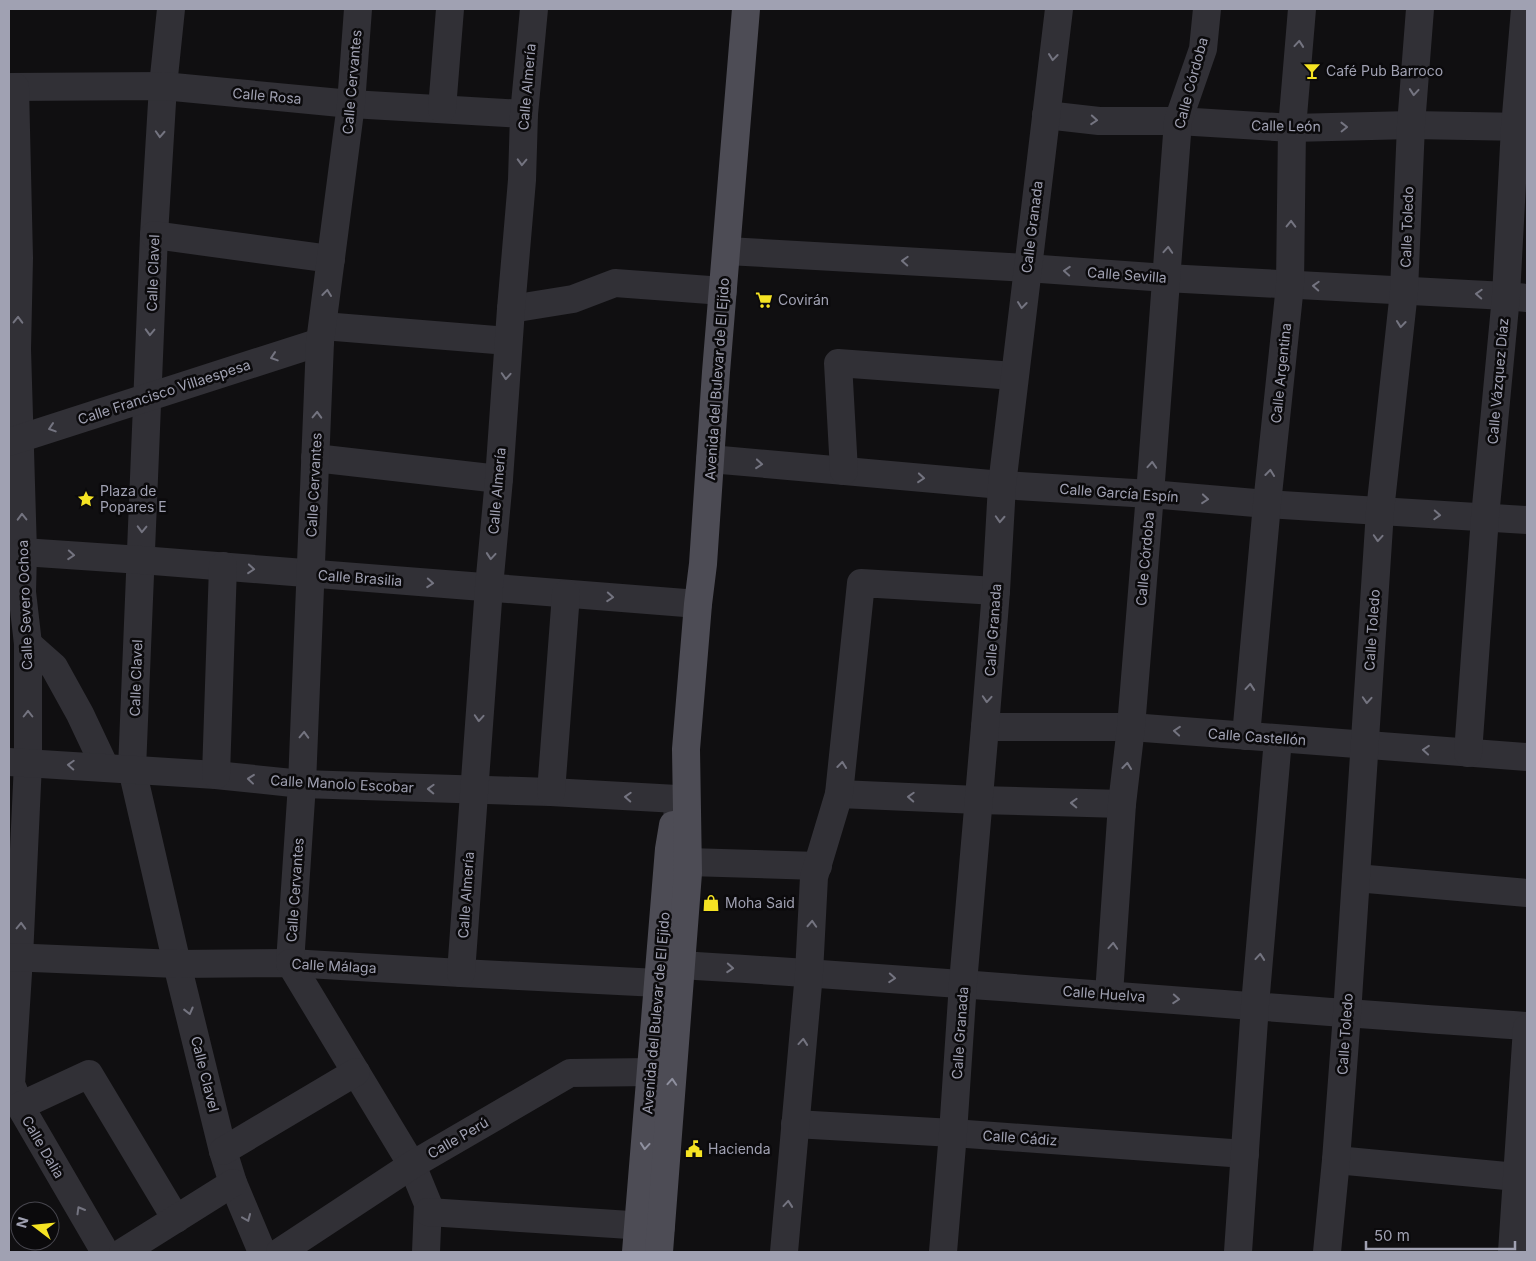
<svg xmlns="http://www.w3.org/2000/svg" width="1536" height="1261" font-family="Inter,sans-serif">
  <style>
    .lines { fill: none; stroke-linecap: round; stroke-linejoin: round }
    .minor { stroke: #313036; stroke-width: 28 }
    .major { stroke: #4d4c55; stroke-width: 28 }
    .oneway { stroke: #747480 }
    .oneway2 { stroke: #8f909f }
    .labels { text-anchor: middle; stroke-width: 5; stroke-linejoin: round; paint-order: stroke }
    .poi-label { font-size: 14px; fill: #a0a1b2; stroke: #0b0a0c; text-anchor: start }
    .street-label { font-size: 14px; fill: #a0a1b2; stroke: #0b0a0c }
  </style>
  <rect width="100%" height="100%" fill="#100f11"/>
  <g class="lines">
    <!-- minor -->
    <g class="minor">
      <polyline points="171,9 163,86 154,235 132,769 177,964 223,1151 233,1183 262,1252"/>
      <polyline points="9,87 163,86 351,104 524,114"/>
      <polyline points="15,87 19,258 17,349 23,552 22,592 28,644 28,763 19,957 11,1084 20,1106 105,1252"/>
      <polyline points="442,109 450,9"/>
      <polyline points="1046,115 1099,121 1178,121 1292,128 1411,125 1527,127"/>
      <polyline points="154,235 331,259"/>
      <polyline points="727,251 1027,268 1166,278 1506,296 1527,298"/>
      <polyline points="511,309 573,299 615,283 723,291"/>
      <polyline points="323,326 508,341"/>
      <polyline points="9,442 320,342"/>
      <polyline points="315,458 499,479"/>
      <polyline points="710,459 1002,485 1150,494 1267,504 1527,520"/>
      <polyline points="844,471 838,363 1014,376"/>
      <polyline points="23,552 141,560 698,604"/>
      <polyline points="28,644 54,667 80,714 105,767"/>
      <polyline points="985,727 1131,727 1527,757"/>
      <polyline points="1246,736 1267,504 1290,285 1292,128 1302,9"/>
      <polyline points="1468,753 1485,517 1506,296 1515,127 1525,9"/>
      <polyline points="9,762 216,775 302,784 551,792 677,799 678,832"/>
      <polyline points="216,775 223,566"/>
      <polyline points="551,792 566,594"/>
      <polyline points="839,794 978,800 1122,804"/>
      <polyline points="688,862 818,866"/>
      <polyline points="1356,878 1527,893"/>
      <polyline points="9,957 177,964 290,963 461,973 658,983"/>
      <polyline points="290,963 302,784 320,342 351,104 358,9"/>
      <polyline points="290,963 412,1165 428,1204 426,1252"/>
      <path d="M681 965C963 982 1245 1007 1527 1026"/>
      <polyline points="461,973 489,587 499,479 511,309 522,180 524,114 534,9"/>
      <polyline points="1109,994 1122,804 1131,727 1150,494 1178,121 1203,49 1207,9"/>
      <polyline points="20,1106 89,1074 176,1219"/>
      <polyline points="795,1124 953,1133 1245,1154"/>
      <polyline points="223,1151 356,1072"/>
      <polyline points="1336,1160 1517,1177"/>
      <polyline points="428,1212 661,1227"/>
      <polyline points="123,1252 233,1183"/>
      <polyline points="280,1252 412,1165 570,1073 651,1072"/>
      <polyline points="784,1252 809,973 814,877 839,794 861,583 996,591"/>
      <polyline points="943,1252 953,1133 963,983 985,727 996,591 1002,485 1059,9"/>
      <polyline points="1238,1252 1255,1005 1278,739"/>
      <polyline points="1327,1252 1336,1160 1347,1014 1380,511 1404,291 1411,125 1420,9"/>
      <polyline points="1512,1252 1527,1028"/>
    </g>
    <!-- major -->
    <g class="major">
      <polyline points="636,1252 669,849 673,825"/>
      <polyline points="659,1252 688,873 686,749 698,604 703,564 716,372 746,9"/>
    </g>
  </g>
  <!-- one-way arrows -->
  <defs><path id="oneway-chevron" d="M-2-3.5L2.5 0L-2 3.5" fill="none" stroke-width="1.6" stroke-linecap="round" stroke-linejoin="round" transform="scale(1.25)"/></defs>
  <g class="oneway">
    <use href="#oneway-chevron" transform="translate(1299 44) rotate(-85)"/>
    <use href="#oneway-chevron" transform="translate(1053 57) rotate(97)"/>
    <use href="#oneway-chevron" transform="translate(1414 92) rotate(95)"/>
    <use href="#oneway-chevron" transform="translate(1094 120) rotate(4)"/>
    <use href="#oneway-chevron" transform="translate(1344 127) rotate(-1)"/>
    <use href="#oneway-chevron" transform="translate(160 134) rotate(93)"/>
    <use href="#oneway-chevron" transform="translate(522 162) rotate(92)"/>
    <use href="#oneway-chevron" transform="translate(1291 224) rotate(-89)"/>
    <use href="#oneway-chevron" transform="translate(1168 250) rotate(-86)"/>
    <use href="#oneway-chevron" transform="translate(905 261) rotate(-177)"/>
    <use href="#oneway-chevron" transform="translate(1067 271) rotate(-176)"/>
    <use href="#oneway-chevron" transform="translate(1316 286) rotate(-177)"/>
    <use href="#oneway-chevron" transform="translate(327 293) rotate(-83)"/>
    <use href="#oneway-chevron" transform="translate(1479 294) rotate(-177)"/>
    <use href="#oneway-chevron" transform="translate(1022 305) rotate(97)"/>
    <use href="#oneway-chevron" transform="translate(18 320) rotate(-89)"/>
    <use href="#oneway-chevron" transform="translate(1401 324) rotate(96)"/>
    <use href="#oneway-chevron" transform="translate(150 332) rotate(92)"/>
    <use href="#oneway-chevron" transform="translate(274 357) rotate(162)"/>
    <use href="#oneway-chevron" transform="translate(506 376) rotate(94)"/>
    <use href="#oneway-chevron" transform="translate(317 415) rotate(-88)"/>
    <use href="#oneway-chevron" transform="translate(52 428) rotate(162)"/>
    <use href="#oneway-chevron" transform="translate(759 464) rotate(5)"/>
    <use href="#oneway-chevron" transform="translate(1152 465) rotate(-86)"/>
    <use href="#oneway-chevron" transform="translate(1270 473) rotate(-84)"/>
    <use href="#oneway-chevron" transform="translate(921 478) rotate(5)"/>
    <use href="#oneway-chevron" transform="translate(1205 499) rotate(5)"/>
    <use href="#oneway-chevron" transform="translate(1437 515) rotate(3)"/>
    <use href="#oneway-chevron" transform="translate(22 517) rotate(-91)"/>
    <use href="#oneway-chevron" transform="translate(1000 519) rotate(93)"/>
    <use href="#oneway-chevron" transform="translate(142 529) rotate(92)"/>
    <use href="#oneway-chevron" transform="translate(1378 538) rotate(94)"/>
    <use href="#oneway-chevron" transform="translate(71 555) rotate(4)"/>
    <use href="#oneway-chevron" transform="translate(491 556) rotate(95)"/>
    <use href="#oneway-chevron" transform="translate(251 569) rotate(5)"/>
    <use href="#oneway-chevron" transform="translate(430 583) rotate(4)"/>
    <use href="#oneway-chevron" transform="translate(610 597) rotate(4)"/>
    <use href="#oneway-chevron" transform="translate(1250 687) rotate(-85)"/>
    <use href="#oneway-chevron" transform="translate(987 699) rotate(94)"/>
    <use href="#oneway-chevron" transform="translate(1367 700) rotate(94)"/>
    <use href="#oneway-chevron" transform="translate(28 714) rotate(-90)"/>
    <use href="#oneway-chevron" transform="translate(479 718) rotate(94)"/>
    <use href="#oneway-chevron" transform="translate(1177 731) rotate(-175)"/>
    <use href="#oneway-chevron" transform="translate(304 735) rotate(-88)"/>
    <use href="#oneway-chevron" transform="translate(1426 750) rotate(-175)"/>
    <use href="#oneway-chevron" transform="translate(71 765) rotate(-177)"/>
    <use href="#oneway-chevron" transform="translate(842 765) rotate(-84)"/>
    <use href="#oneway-chevron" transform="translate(1127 766) rotate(-84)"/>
    <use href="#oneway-chevron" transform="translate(251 779) rotate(-174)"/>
    <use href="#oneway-chevron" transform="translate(431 789) rotate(-178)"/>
    <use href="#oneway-chevron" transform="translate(628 797) rotate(-177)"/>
    <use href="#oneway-chevron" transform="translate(911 797) rotate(-177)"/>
    <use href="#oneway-chevron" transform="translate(1074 803) rotate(-178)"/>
    <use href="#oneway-chevron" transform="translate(812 924) rotate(-87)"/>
    <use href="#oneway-chevron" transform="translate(21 926) rotate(-88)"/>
    <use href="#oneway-chevron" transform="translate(1113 946) rotate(-86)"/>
    <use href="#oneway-chevron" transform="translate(1260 957) rotate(-85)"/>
    <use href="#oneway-chevron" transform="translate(730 968) rotate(4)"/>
    <use href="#oneway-chevron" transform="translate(892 978) rotate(4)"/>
    <use href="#oneway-chevron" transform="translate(1176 999) rotate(4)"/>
    <use href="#oneway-chevron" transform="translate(189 1011) rotate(76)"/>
    <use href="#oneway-chevron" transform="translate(803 1042) rotate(-85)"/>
    <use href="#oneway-chevron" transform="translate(788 1204) rotate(-85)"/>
    <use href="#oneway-chevron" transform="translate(80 1210) rotate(-120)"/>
    <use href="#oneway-chevron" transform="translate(247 1218) rotate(67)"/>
  </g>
  <g class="oneway2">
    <use href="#oneway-chevron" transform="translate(672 1082) rotate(-86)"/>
    <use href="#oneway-chevron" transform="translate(645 1146) rotate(95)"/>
  </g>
  <!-- icons -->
  <defs>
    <g id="bar-bare" transform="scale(1.35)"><path d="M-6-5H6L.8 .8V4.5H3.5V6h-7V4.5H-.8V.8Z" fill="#f5e323" stroke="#0b0a0c" stroke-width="2.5" paint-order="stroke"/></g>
    <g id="supermarket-bare" transform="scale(1.35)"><path d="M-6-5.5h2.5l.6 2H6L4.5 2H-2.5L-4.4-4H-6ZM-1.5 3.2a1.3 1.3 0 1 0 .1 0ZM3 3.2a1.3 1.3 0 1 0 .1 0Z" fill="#f5e323" stroke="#0b0a0c" stroke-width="2.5" paint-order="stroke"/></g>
    <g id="sight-bare" transform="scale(1.35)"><path d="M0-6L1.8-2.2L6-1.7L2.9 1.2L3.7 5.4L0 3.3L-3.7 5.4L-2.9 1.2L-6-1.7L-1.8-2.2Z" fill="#f5e323" stroke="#0b0a0c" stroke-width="2.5" paint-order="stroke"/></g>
    <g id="shop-bare" transform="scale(1.35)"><path d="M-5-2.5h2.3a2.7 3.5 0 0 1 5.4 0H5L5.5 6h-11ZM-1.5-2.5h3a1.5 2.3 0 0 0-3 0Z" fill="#f5e323" stroke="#0b0a0c" stroke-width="2.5" paint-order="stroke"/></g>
    <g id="civic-bare" transform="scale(1.35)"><path d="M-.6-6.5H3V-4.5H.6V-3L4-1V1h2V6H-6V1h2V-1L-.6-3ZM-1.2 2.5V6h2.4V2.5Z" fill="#f5e323" stroke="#0b0a0c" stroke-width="2.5" paint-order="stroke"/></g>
  </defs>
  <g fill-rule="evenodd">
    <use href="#bar-bare" x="1312" y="71"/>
    <use href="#supermarket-bare" x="764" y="300"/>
    <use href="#sight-bare" x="86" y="499"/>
    <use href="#shop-bare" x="711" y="903"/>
    <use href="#civic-bare" x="694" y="1149"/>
  </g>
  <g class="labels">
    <!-- poi labels -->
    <g class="poi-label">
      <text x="1326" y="76">Café Pub Barroco</text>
      <text x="778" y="305">Covirán</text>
      <text x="100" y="496">Plaza de<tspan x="100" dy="16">Popares E</tspan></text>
      <text x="725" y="908">Moha Said</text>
      <text x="708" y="1154">Hacienda</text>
    </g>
    <!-- street labels -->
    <g class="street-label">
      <text transform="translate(352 82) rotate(-85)" y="5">Calle Cervantes</text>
      <text transform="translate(1191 83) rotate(-75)" y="5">Calle Córdoba</text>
      <text transform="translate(527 87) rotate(-85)" y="5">Calle Almería</text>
      <text transform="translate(267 96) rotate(5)" y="5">Calle Rosa</text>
      <text transform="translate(1286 126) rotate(1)" y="5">Calle León</text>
      <text transform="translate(1032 227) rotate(-83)" y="5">Calle Granada</text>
      <text transform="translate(1407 227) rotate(-88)" y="5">Calle Toledo</text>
      <text transform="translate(153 273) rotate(-88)" y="5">Calle Clavel</text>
      <text transform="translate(1127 275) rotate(4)" y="5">Calle Sevilla</text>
      <text transform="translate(1281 373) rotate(-84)" y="5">Calle Argentina</text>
      <text transform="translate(717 379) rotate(-86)" y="5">Avenida del Bulevar de El Ejido</text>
      <text transform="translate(1498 381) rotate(-85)" y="5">Calle Vázquez Díaz</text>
      <text transform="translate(164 392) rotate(-18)" y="5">Calle Francisco Villaespesa</text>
      <text transform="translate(314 485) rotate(-87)" y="5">Calle Cervantes</text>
      <text transform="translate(497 491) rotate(-85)" y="5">Calle Almería</text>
      <text transform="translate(1119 493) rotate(4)" y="5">Calle García Espín</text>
      <text transform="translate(1145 559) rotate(-85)" y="5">Calle Córdoba</text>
      <text transform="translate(360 578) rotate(4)" y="5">Calle Brasilia</text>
      <text transform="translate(25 605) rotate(-92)" y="5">Calle Severo Ochoa</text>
      <text transform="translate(993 630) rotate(-86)" y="5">Calle Granada</text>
      <text transform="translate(1372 630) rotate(-86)" y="5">Calle Toledo</text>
      <text transform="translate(136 678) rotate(-88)" y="5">Calle Clavel</text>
      <text transform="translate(1257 737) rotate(4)" y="5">Calle Castellón</text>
      <text transform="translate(342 784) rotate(3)" y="5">Calle Manolo Escobar</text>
      <text transform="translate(295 890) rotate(-86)" y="5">Calle Cervantes</text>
      <text transform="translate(466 895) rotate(-86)" y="5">Calle Almería</text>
      <text transform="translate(334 966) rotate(3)" y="5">Calle Málaga</text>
      <text transform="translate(1104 994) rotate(4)" y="5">Calle Huelva</text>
      <text transform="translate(656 1013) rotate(-85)" y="5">Avenida del Bulevar de El Ejido</text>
      <text transform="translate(960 1033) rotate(-86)" y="5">Calle Granada</text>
      <text transform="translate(1345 1034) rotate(-86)" y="5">Calle Toledo</text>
      <text transform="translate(205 1074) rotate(76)" y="5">Calle Clavel</text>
      <text transform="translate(458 1138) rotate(-30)" y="5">Calle Perú</text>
      <text transform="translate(1020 1138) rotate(4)" y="5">Calle Cádiz</text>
      <text transform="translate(43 1147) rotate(60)" y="5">Calle Dalia</text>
    </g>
  </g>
  <!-- border -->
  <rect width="1536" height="1261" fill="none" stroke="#a0a1b2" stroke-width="20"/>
  <!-- north arrow -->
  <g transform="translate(35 1226) rotate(286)"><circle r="24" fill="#0b0a0c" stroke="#47464e"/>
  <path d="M0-4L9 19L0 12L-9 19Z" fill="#f5e323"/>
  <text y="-8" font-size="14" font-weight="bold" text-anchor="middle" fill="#a0a1b2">N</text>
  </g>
  <!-- scale -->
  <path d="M1366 1241v8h149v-8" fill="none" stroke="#a0a1b2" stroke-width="2.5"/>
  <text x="1374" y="1241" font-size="15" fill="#a0a1b2" stroke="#0b0a0c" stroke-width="4" paint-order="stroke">50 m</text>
</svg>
